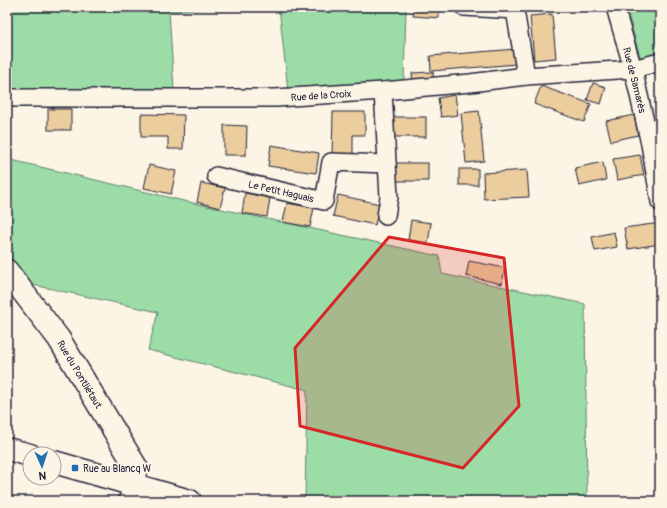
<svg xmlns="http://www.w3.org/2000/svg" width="667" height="508" font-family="Pangolin,sans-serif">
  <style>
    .green { fill: #9cdda7; stroke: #5f8071 }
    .building { fill: #ebcd9e; stroke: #22223b }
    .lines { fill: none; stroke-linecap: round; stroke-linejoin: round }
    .street-casing { stroke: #22223b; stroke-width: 20 }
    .secondary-casing { stroke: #22223b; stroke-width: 25 }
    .primary-casing { stroke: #22223b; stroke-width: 25 }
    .street { stroke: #fcf5e5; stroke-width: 17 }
    .secondary { stroke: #fcf5e5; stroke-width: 22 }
    .primary { stroke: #fcf5e5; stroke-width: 22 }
    .marked { fill: #d62828; fill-opacity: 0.2; stroke: #d62828; stroke-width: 3; stroke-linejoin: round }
    .poi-dot { fill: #1f6fb2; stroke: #fcf5e5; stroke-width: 1.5 }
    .labels { text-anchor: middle; stroke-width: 3.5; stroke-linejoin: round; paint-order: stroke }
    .street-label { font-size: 10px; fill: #22223b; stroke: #fcf5e5 }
    .poi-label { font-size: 10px; fill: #22223b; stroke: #fcf5e5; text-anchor: start }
  </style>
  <rect width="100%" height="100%" fill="#fcf5e5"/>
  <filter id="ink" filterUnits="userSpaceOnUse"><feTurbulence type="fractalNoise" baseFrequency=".025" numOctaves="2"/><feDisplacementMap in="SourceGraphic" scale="8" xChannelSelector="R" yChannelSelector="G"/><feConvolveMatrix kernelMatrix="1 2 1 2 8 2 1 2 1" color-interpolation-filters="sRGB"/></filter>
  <g filter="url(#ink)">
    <!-- green -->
    <g class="green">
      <polygon points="7,7 245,7 169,11 174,90 12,90 7,32"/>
      <polygon points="279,7 406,7 404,81 288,91"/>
      <polygon points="626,7 660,7 660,56 641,60"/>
      <polygon points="7,159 184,201 439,256 442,274 585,304 587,501 305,501 307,390 148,350 158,312 29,284 7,258"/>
    </g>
    <!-- building -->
    <g class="building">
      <polygon points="414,7 439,7 439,18 413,16"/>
      <polygon points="552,14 556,58 534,60 530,16"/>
      <polygon points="516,49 517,64 431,71 430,56"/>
      <polygon points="433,72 434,83 413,84 412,73"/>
      <polygon points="593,83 606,87 601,104 587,100"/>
      <polygon points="541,86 591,104 584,122 534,104"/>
      <polygon points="455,95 458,115 441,117 438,98"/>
      <rect x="48" y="109" width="23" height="21"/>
      <polygon points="479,111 484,161 466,163 461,113"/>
      <polygon points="333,112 365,112 365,135 353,135 353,156 332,156"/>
      <polygon points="141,114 184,115 183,149 168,149 168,137 141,137"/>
      <polygon points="634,115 638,135 611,141 606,121"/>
      <rect x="393" y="117" width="33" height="20"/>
      <polygon points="224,125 247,126 246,155 224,155"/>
      <polygon points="271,145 319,153 316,173 268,166"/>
      <polygon points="640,155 644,175 617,180 613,159"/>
      <polygon points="603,162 606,180 579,186 575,168"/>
      <rect x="395" y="163" width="33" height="18"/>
      <polygon points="149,165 176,171 171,194 144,188"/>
      <rect x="459" y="169" width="19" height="16"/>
      <polygon points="527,170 529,197 484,199 483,173"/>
      <polygon points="201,183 225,188 220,208 197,202"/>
      <polygon points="245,193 270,198 267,217 242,213"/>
      <polygon points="338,195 380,204 375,225 333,216"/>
      <polygon points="287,203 314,208 310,227 283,222"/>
      <polygon points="411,220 431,223 428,243 408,240"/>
      <polygon points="660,223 660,244 628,249 624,228"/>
      <polygon points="614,232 617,247 595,251 592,237"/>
      <polygon points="469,261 505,268 502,284 466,276"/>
    </g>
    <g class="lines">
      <!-- street casing -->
      <g class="street-casing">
        <g id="street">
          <polyline points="464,7 515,10 526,76"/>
          <polyline points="615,7 633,69 650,144 660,202"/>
          <polyline points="383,91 389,197 386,216"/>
          <polyline points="7,98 276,98 383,91 470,83 526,76 633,69 660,62"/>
          <polyline points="216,176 324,201 331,162 387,164"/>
          <polyline points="127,501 133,484"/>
        </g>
      </g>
      <!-- secondary casing -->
      <g class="secondary-casing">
        <polyline id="secondary" points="7,271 59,339 136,467 133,484"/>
      </g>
      <!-- primary casing -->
      <g class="primary-casing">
        <g id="primary">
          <polyline points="7,449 30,455"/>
          <polyline points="54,462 190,501"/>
        </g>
      </g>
      <!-- street -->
      <use href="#street" class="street"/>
      <!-- secondary -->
      <use href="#secondary" class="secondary"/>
      <!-- primary -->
      <use href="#primary" class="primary"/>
    </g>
  </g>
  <!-- marked area -->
  <path class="marked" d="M389 237 504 258 519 406 463 468 300 426 295 348Z"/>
  <!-- markers -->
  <rect class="poi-dot" x="71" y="464" width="8" height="8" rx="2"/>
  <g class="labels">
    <!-- street labels -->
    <g class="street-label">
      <text transform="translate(635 80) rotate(76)" y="4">Rue de Samarès</text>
      <text transform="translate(321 95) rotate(-4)" y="4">Rue de la Croix</text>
      <text transform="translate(281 191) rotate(13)" y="4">Le Petit Haguais</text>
      <text transform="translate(80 374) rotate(59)" y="4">Rue du Pontliétaut</text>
    </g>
    <!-- poi labels -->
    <g class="poi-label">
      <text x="83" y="472">Rue au Blancq W</text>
    </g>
  </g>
  <!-- margin -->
  <rect width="667" height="508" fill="none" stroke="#fcf5e5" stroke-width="24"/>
  <rect x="12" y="12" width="643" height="484" fill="none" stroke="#22223b" stroke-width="1.5" filter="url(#ink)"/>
  <!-- north arrow -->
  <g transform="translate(42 466) rotate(177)"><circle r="19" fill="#fcf5e5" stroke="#a5a1a1"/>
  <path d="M0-3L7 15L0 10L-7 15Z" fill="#1f6fb2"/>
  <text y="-6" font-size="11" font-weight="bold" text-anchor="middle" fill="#22223b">N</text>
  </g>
</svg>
